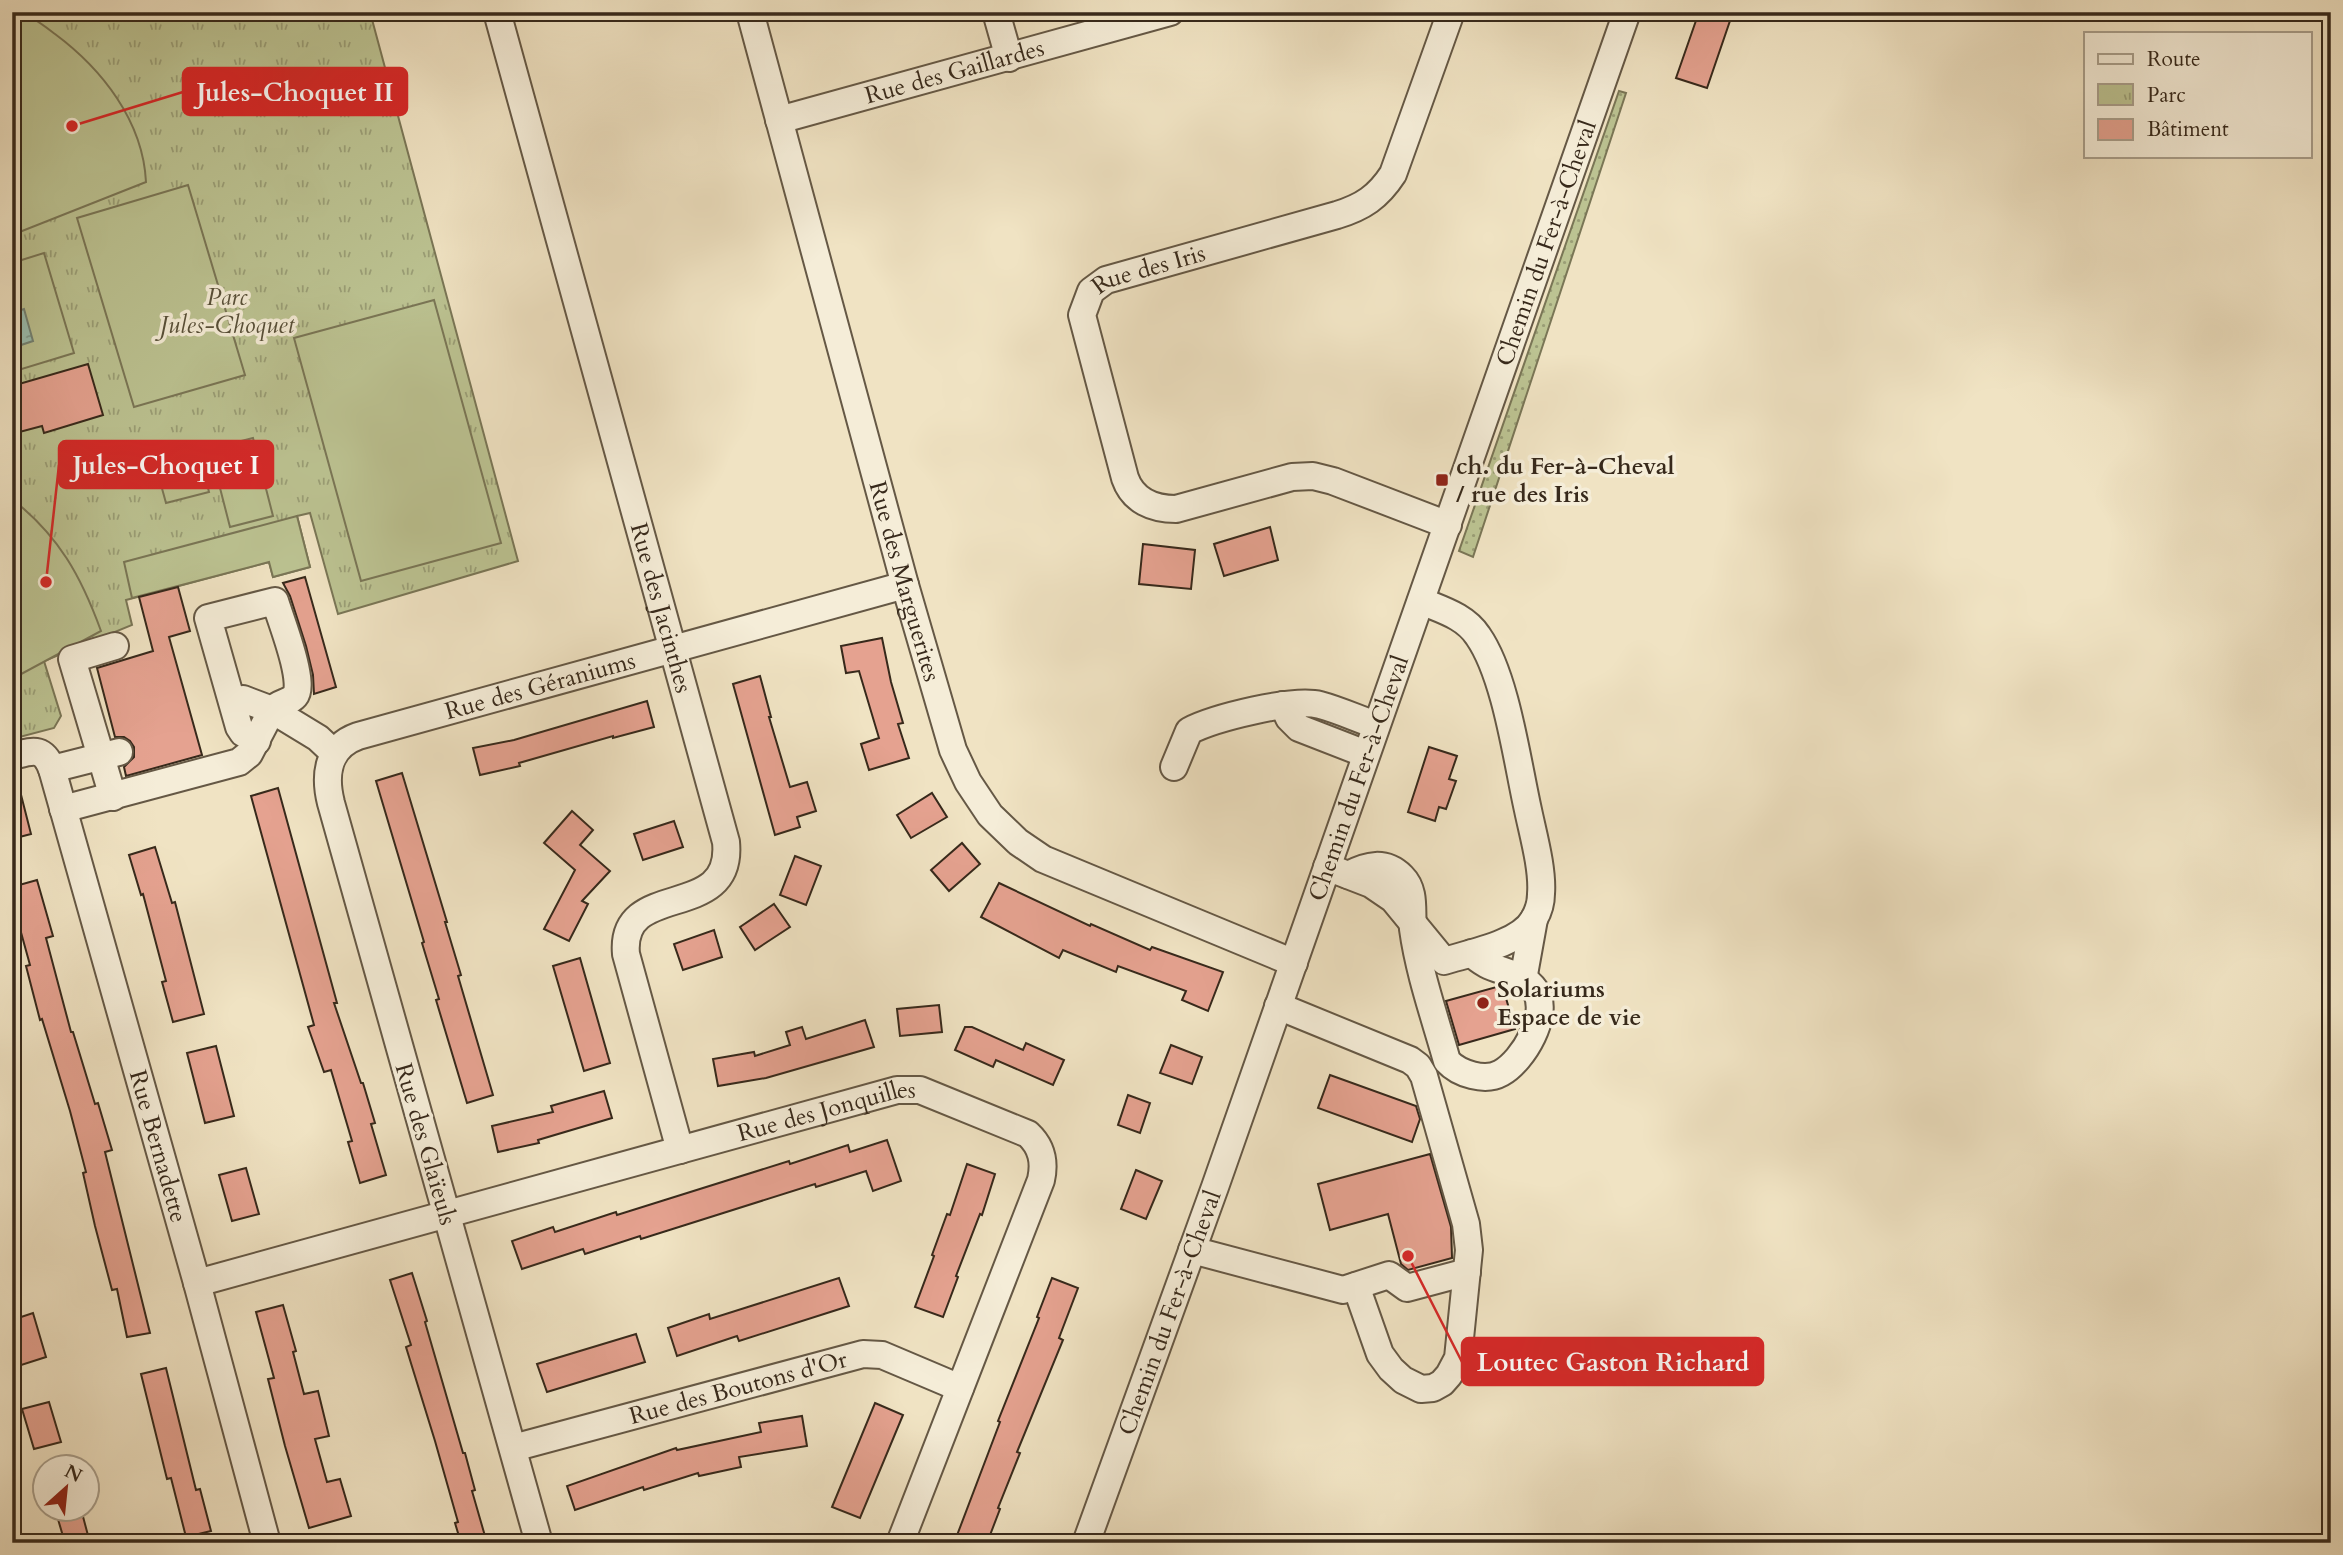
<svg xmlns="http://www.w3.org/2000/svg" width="2343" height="1555" font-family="Cardo,serif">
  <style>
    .grass { fill: url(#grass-dots); stroke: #7a7656; stroke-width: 2 }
    .park { fill: url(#park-tufts); stroke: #7a7656; stroke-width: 2 }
    .pitch { fill: #bcc392; stroke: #7a7656; stroke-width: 2 }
    .water { fill: url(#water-ripples); stroke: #728274; stroke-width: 2 }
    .building { fill: #e5a290; stroke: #37291b; stroke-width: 2 }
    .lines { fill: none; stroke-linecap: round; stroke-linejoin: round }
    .minor-casing { stroke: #655845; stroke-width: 30 }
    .minor { stroke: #f5edd8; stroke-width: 26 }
    .poi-dot { fill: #8f2418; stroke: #f5edd8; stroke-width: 2.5 }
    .labels { text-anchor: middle; stroke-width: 7; stroke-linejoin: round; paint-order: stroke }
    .street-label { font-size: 24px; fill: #37291b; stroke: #f5edd8 }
    .park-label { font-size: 24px; font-style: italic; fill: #585039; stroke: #f5edd8 }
    .poi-label { font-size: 24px; font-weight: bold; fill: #37291b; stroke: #f5edd8; text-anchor: start }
    .leader { fill: none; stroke: #d62828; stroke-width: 2.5 }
    .callout-dot { fill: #d62828; stroke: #f5edd8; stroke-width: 2.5 }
    .callout { fill: #d62828; stroke: #d62828; stroke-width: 2.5 }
    .callout-label { font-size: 26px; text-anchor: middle; font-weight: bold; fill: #fff }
  </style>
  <defs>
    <pattern id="grass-dots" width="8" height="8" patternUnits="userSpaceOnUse" patternTransform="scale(1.75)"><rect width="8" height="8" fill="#bcc392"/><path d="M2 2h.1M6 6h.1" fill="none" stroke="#9a9e76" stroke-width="1.8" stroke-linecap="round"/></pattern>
    <pattern id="park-tufts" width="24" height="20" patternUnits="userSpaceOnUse" patternTransform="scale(1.75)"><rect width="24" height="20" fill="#bcc392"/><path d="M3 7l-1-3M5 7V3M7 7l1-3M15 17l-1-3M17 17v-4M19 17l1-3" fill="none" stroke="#9a9e76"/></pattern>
    <pattern id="water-ripples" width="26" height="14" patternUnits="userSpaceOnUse" patternTransform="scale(1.75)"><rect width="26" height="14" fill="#9abeb0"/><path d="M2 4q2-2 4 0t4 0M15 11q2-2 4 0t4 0" fill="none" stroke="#7e9a8e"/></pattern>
  </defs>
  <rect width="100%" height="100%" fill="#f0e3c3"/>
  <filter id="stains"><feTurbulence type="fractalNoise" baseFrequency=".00286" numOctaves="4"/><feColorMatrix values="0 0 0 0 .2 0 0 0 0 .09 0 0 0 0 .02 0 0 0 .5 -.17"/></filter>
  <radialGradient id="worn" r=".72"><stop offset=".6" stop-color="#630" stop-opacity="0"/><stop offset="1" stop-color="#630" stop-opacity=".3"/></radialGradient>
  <!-- grass -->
  <polygon class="grass" points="1619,91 1626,93 1473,557 1459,551"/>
  <!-- park -->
  <polygon class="park" points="12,12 370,12 518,561 338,614 310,513 297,516 310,567 273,577 269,562 126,600 132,625 44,661 61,716 54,728 12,739"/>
  <!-- pitch -->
  <g class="pitch">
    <path d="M12 12C27 12 43 25 55 34 102 69 143 121 146 182L12 235Z"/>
    <polygon points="188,185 245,375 134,407 77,218"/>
    <polygon points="44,253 74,353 12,372 12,263"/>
    <polygon points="434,300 501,543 361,581 294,338"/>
    <polygon points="253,438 273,516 230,527 210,449"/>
    <polygon points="199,452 209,492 166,503 155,463"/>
    <path d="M12 499C59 536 81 576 101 631L12 679Z"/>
    <polygon points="297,516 310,567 273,577 269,562 132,598 124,562"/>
  </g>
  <!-- water -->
  <polygon class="water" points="24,309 33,341 12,348 12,313"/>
  <!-- building -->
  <g class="building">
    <polygon points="1699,12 1733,12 1707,88 1676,78"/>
    <polygon points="88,364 103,415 44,433 42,426 12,434 12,386"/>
    <polygon points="1270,527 1278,560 1224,576 1214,544"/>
    <polygon points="1143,544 1195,550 1191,589 1139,584"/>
    <polygon points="305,577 336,687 314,694 313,675 306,646 290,596 283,583"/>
    <polygon points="178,587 190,631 169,637 202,755 126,776 124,767 134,757 134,747 130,741 124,737 115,737 97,668 153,651 139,597"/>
    <polygon points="882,638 891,682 903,723 898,724 909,758 869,770 861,744 879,738 859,671 846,673 841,646"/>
    <polygon points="760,676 771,717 769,717 790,787 807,782 816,811 797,817 800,827 775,835 733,684"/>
    <polygon points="647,701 654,727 613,738 613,736 519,763 520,766 480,775 473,748 514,740"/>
    <polygon points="1429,747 1457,756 1449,779 1456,781 1446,809 1439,807 1435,821 1408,812"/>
    <polygon points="402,773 447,922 445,922 461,975 458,976 493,1095 467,1103 436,1000 439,999 422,943 424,942 376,781"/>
    <polygon points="18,783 31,834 12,839 12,784"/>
    <polygon points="278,788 337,1003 334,1003 361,1083 363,1083 375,1123 371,1124 386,1175 360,1183 348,1142 352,1141 331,1070 324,1072 308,1027 314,1025 251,796"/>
    <polygon points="932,793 947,817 911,838 897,815"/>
    <polygon points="572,811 593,830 580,845 610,871 582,901 588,904 569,941 544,929 575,870 544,843"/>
    <polygon points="674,821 683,847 643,860 634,834"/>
    <polygon points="962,843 980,864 949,891 931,870"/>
    <polygon points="155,847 172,903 175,902 204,1014 173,1022 162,982 166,981 143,894 141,895 129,855"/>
    <polygon points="795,856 821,866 806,905 780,895"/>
    <polygon points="37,880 53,936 46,938 71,1032 73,1032 95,1104 98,1103 112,1150 105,1152 150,1333 127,1337 117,1289 112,1290 95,1226 83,1173 86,1172 70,1111 42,1019 40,1020 26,966 30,965 17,918 12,919 12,887"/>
    <polygon points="999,883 1090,926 1091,924 1150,950 1152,947 1223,972 1208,1011 1182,1000 1186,991 1118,966 1116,972 1063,950 1059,958 981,917"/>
    <polygon points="774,904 790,927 755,950 740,927"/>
    <polygon points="714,930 722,957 683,970 674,944"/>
    <polygon points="580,958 610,1063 584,1071 553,966"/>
    <polygon points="1500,986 1503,988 1515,1029 1459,1045 1446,1001"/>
    <polygon points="939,1005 942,1032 900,1036 897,1009"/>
    <polygon points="865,1020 874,1047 766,1078 718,1086 713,1059 754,1052 755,1056 790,1045 786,1032 802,1027 806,1039"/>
    <polygon points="965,1027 972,1027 1023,1050 1026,1043 1064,1060 1053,1085 996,1060 993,1067 955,1050"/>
    <polygon points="1171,1045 1202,1057 1192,1084 1160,1073"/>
    <polygon points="216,1046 234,1116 205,1123 187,1053"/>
    <polygon points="1330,1075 1416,1106 1420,1119 1412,1142 1318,1108"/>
    <polygon points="604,1091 612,1118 538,1140 539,1143 498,1152 492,1126 553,1112 551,1106"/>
    <polygon points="1128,1095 1150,1103 1140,1133 1118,1125"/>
    <polygon points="887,1140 901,1181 873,1191 866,1171 816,1187 815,1184 641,1239 640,1236 585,1254 583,1249 522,1269 512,1241 553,1227 555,1232 616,1212 617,1215 789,1161 790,1164 848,1145 850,1152"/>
    <polygon points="1430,1154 1451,1227 1452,1258 1408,1270 1401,1264 1388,1214 1330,1230 1318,1184"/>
    <polygon points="967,1164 995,1174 982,1215 980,1214 956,1276 958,1277 943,1317 915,1307 934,1256 932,1255 947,1214 950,1215"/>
    <polygon points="246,1168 259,1214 232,1221 219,1175"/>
    <polygon points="1136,1170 1162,1181 1146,1219 1121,1209"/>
    <polygon points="412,1273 427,1321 425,1322 463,1453 465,1453 475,1490 472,1491 487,1543 461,1543 455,1523 458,1522 435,1441 406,1347 411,1345 390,1280"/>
    <polygon points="839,1278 849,1306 739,1341 737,1336 677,1356 668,1328 709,1314 710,1319"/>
    <polygon points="1052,1278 1078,1288 1059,1338 1063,1340 1017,1452 1020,1453 998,1508 1000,1509 987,1543 969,1543 956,1538 1000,1422 998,1421 1039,1318 1037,1317"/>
    <polygon points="283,1305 296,1351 293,1352 304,1394 318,1391 329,1436 315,1439 327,1482 340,1479 351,1516 309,1528 285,1446 268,1379 274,1378 256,1312"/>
    <polygon points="33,1313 46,1357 12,1368 12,1320"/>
    <polygon points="636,1334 645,1362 547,1392 537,1364"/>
    <polygon points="166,1368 196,1490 200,1489 211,1531 186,1537 171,1478 167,1479 141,1374"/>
    <polygon points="49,1402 61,1442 34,1449 22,1409"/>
    <polygon points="875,1403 903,1415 860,1518 832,1507"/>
    <polygon points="802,1416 807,1446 739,1457 741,1467 699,1476 698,1473 644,1490 643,1487 575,1510 567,1486 676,1448 677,1450 761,1432 759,1423"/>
    <polygon points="55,1509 81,1509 90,1543 65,1543"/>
  </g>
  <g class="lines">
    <!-- minor casing -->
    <g class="minor-casing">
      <g id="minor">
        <path id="s1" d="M497 12 726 842C734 924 619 878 626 954L680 1150"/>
        <path id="s2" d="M750 12 905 585 953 750 968 782 990 815 1018 842 1043 859 1294 963"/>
        <polyline points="996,12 1009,58"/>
        <path id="s3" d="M779 120 1170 12"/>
        <path id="s4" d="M1448 525 1333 481 1313 476 1292 477 1176 509C1153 509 1133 501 1125 478L1082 315 1091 291 1106 280 1337 215C1363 207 1378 197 1393 174L1451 12"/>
        <path d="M232 701 243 699 272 710C279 702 289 703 295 696 306 683 280 618 275 601L208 618 239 727 243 733 257 741"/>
        <polyline points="1283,705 1289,718 1299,728 1366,754"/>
        <path id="s5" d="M12 756C33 751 43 746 52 769L197 1283 267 1543"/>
        <path d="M1174 767 1189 731C1214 718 1293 698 1320 705 1339 710 1358 719 1376 725"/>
        <polyline points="52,769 119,752"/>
        <polyline points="113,797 72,659 115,646"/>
        <polyline points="63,809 239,762 249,754 272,710 318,738 334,753"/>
        <path d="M1327 867 1371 884 1393 899 1444 961C1470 953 1520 944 1534 919 1538 912 1541 902 1541 894 1543 869 1533 834 1528 810 1517 761 1506 676 1478 636 1465 616 1442 610 1421 601"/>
        <path d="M1348 875C1367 865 1385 860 1402 877 1416 891 1411 911 1413 929 1419 973 1435 1018 1447 1061 1459 1074 1485 1082 1501 1073 1523 1061 1551 1014 1535 990 1521 969 1488 973 1472 953"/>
        <polyline points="1523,980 1534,919"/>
        <polyline points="1278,1006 1410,1060 1418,1066 1424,1076 1466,1224 1469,1250 1458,1358 1449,1375 1442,1383 1433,1388 1421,1389 1403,1380 1391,1369 1380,1354 1356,1286"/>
        <polyline points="1192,1250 1343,1290 1389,1275 1407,1288 1467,1272"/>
        <path id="s6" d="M197 1283 897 1090H920L1028 1134C1042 1147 1045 1162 1041 1180L900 1543"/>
        <path id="s7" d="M513 1448 863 1354 882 1355 960 1388"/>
        <path id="s8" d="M539 1543 331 803C324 775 327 747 358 736L905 585"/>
        <path id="s9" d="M1086 1543 1215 1187 1627 12"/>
      </g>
    </g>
    <!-- minor -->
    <use href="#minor" class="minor"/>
  </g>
  <!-- markers -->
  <g class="poi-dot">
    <rect x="1435" y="473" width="14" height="14" rx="3.5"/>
    <circle cx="1483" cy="1003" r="7"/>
  </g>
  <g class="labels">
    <!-- street labels -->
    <g class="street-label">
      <text dy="8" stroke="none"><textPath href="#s3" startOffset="182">Rue des Gaillardes</textPath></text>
      <text dy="8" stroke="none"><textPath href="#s9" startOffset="1379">Chemin du Fer-à-Cheval</textPath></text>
      <text dy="8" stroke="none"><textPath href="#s4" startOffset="606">Rue des Iris</textPath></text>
      <text dy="8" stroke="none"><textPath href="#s2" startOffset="590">Rue des Marguerites</textPath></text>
      <text dy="8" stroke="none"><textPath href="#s1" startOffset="618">Rue des Jacinthes</textPath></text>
      <text dy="8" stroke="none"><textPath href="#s8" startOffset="1038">Rue des Géraniums</textPath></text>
      <text dy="8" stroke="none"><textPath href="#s9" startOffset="812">Chemin du Fer-à-Cheval</textPath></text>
      <text dy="8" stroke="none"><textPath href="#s6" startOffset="653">Rue des Jonquilles</textPath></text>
      <text transform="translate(426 1144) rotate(74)" y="8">Rue des Glaïeuls</text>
      <text dy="8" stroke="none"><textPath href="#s5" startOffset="441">Rue Bernadette</textPath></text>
      <text dy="8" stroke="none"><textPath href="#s9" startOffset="245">Chemin du Fer-à-Cheval</textPath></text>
      <text dy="8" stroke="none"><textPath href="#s7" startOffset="233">Rue des Boutons d'Or</textPath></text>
    </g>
    <!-- park labels -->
    <g class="park-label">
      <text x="227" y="305">Parc<tspan x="227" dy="28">Jules-Choquet</tspan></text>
    </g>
    <!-- poi labels -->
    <g class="poi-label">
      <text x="1456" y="474">ch. du Fer-à-Cheval<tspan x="1456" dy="28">/ rue des Iris</tspan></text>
      <text x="1497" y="997">Solariums<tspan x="1497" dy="28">Espace de vie</tspan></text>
    </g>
  </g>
  <!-- callouts -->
  <path class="leader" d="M72 126L183 92M46 582L59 465M1408 1256L1462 1362"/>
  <g class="callout-dot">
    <circle cx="72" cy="126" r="7"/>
    <circle cx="46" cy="582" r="7"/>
    <circle cx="1408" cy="1256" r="7"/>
  </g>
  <g class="callout">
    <rect x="183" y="68" width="224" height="47" rx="7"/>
    <rect x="59" y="441" width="214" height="47" rx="7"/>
    <rect x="1462" y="1338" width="301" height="47" rx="7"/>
  </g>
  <g class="callout-label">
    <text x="295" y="101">Jules-Choquet II</text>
    <text x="166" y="474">Jules-Choquet I</text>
    <text x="1613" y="1371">Loutec Gaston Richard</text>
  </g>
  <!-- margin -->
  <rect width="2343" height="1555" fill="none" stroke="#f0e3c3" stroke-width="42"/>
  <rect x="14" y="14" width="2315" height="1527" fill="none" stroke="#37291b" stroke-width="3.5"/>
  <rect x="21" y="21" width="2301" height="1513" fill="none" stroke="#37291b" stroke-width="2"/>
  <!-- legend -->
  <rect x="2084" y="32" width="228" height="126" fill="#f5edd8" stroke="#a99f8c" stroke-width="2"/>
  <rect x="2098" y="54" width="35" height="10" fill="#f5edd8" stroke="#a99f8c" stroke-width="2"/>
  <text x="2147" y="66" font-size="21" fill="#37291b">Route</text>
  <rect x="2098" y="84" width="35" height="21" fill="url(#park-tufts)" stroke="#a99f8c" stroke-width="2"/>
  <text x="2147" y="102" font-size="21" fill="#37291b">Parc</text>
  <rect x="2098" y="119" width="35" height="21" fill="#e5a290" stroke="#a99f8c" stroke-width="2"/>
  <text x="2147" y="136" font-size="21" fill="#37291b">Bâtiment</text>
  <!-- north arrow -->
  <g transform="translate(66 1488) rotate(27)"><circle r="33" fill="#f5edd8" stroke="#a99f8c" stroke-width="2"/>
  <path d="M0-5L12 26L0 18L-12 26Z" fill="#8f2418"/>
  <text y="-10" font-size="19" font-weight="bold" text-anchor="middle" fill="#37291b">N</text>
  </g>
  <rect width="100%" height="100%" filter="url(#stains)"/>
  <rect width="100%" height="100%" fill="url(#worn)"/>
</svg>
